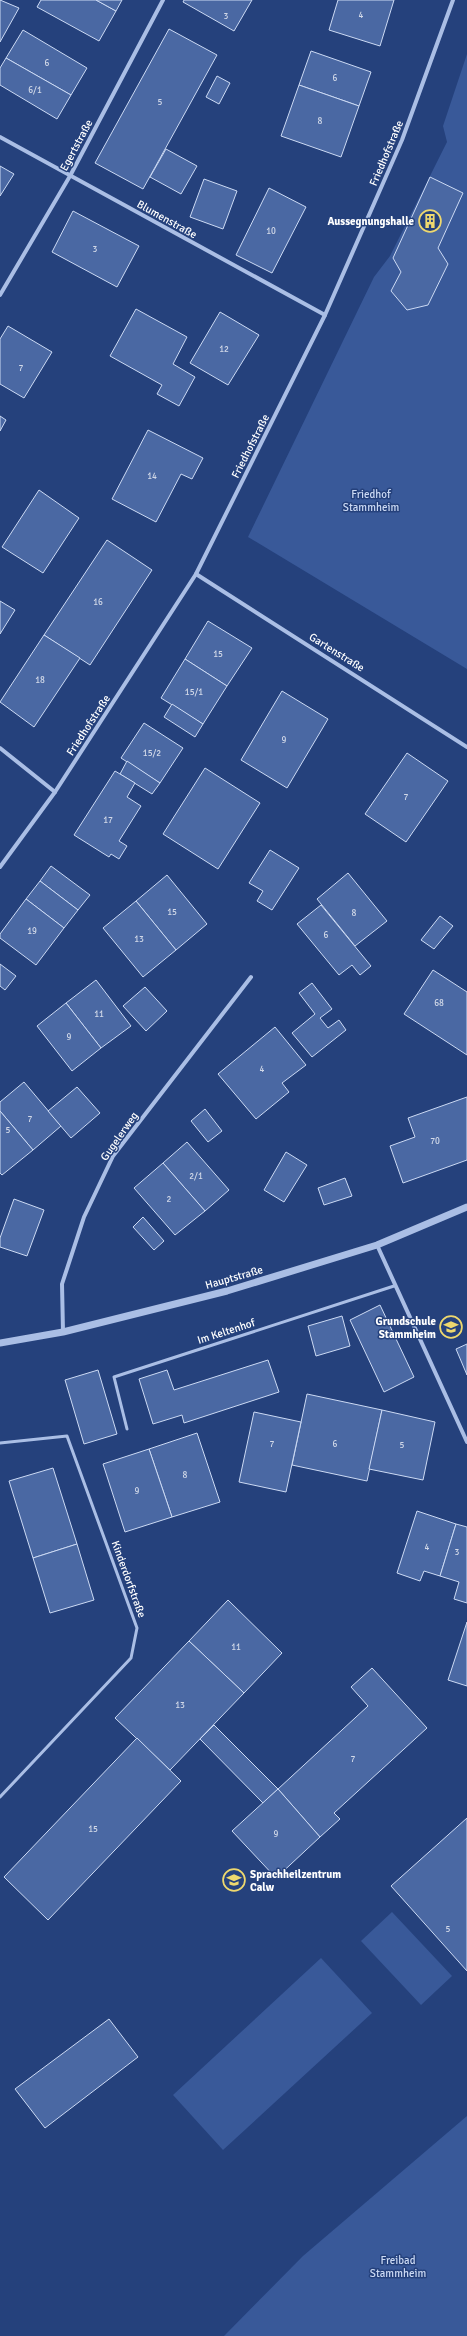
<svg xmlns="http://www.w3.org/2000/svg" width="467" height="2336" font-family="Signika,sans-serif">
  <style>
    .green { fill: #395999 }
    .building { fill: #4a68a3; stroke: #ccdaf4 }
    .lines { fill: none; stroke-linecap: round; stroke-linejoin: round }
    .service { stroke: #aabee5; stroke-width: 3 }
    .minor { stroke: #aabee5; stroke-width: 4 }
    .tertiary { stroke: #aabee5; stroke-width: 7 }
    .labels { text-anchor: middle; stroke-width: 3; stroke-linejoin: round; paint-order: stroke }
    .number-label { font-size: 9px; fill: #d2d9e8 }
    .street-label { font-size: 11px; fill: #fff; stroke: #25417c }
    .poi-label { font-size: 11px; font-weight: bold; fill: #fff; stroke: #25417c; text-anchor: end }
    .park-label { font-size: 11px; fill: #ccdaf4; stroke: #25417c }
  </style>
  <rect width="100%" height="100%" fill="#25417c"/>
  <!-- green -->
  <g class="green">
    <polygon points="467,54 467,669 248,537 374,277 390,256 447,142 443,126"/>
    <polygon points="392,1912 452,1976 421,2005 361,1941"/>
    <polygon points="321,1958 372,2013 223,2150 173,2095"/>
    <polygon points="467,2116 467,2336 224,2336 303,2256"/>
  </g>
  <!-- building -->
  <g class="building">
    <polygon points="0,0 19,8 0,42"/>
    <polygon points="41,0 96,0 116,11 99,41 37,7"/>
    <polygon points="96,0 122,0 116,11"/>
    <polygon points="184,0 252,0 234,31 183,2"/>
    <polygon points="338,0 394,0 380,46 329,30"/>
    <polygon points="169,29 217,55 143,189 95,163"/>
    <polygon points="23,30 87,68 71,95 6,58"/>
    <polygon points="311,51 371,72 359,106 299,85"/>
    <polygon points="6,58 71,95 57,119 0,85 0,68"/>
    <polygon points="217,76 230,83 219,104 206,97"/>
    <polygon points="299,85 359,106 341,157 281,136"/>
    <polygon points="166,149 197,166 181,194 150,177"/>
    <polygon points="0,166 14,174 0,196"/>
    <polygon points="430,177 463,193 438,248 448,264 428,305 407,310 391,291 401,272 393,258"/>
    <polygon points="204,179 237,191 223,229 190,217"/>
    <polygon points="269,188 306,207 272,273 236,255"/>
    <polygon points="73,211 139,246 117,287 52,252"/>
    <polygon points="136,309 187,337 173,364 195,377 179,406 157,394 162,385 110,356"/>
    <polygon points="220,312 259,335 228,385 190,363"/>
    <polygon points="8,326 52,352 24,398 0,384 0,339"/>
    <polygon points="0,416 6,420 0,431"/>
    <polygon points="148,430 203,458 192,479 181,474 156,522 112,499"/>
    <polygon points="39,490 79,518 43,573 2,547"/>
    <polygon points="107,540 152,570 90,665 44,635"/>
    <polygon points="0,601 15,610 0,634"/>
    <polygon points="208,621 252,648 227,686 185,659"/>
    <polygon points="44,635 80,658 34,727 0,702"/>
    <polygon points="185,659 227,686 203,724 161,698"/>
    <polygon points="282,691 328,719 287,788 241,760"/>
    <polygon points="172,704 203,724 195,737 164,717"/>
    <polygon points="144,723 183,748 160,783 121,758"/>
    <polygon points="407,753 448,781 406,842 365,814"/>
    <polygon points="127,761 160,783 152,794 120,774"/>
    <polygon points="205,768 260,803 218,869 163,834"/>
    <polygon points="115,771 135,783 127,797 141,806 119,841 127,846 119,859 111,854 109,857 74,835"/>
    <polygon points="270,850 299,868 272,910 257,901 263,891 249,883"/>
    <polygon points="51,866 90,895 78,910 40,881"/>
    <polygon points="348,873 387,921 355,946 317,899"/>
    <polygon points="167,875 207,924 176,950 136,901"/>
    <polygon points="40,881 78,910 64,928 26,899"/>
    <polygon points="26,899 64,928 36,965 0,938 0,934"/>
    <polygon points="136,901 176,950 143,977 103,928"/>
    <polygon points="321,905 371,966 360,975 352,965 339,975 297,924"/>
    <polygon points="440,916 453,926 434,949 421,940"/>
    <polygon points="0,964 16,976 5,990 0,986"/>
    <polygon points="433,970 467,992 467,1055 404,1014"/>
    <polygon points="96,980 131,1026 101,1048 66,1003"/>
    <polygon points="312,983 332,1009 320,1018 328,1028 339,1020 346,1030 312,1057 292,1033 315,1014 299,993"/>
    <polygon points="145,987 167,1011 146,1031 123,1006"/>
    <polygon points="66,1003 101,1048 72,1071 37,1026"/>
    <polygon points="275,1027 306,1065 282,1083 289,1092 256,1119 218,1074"/>
    <polygon points="24,1082 61,1126 33,1150 0,1111 0,1102"/>
    <polygon points="77,1087 100,1113 71,1138 48,1111"/>
    <polygon points="467,1097 467,1160 403,1183 390,1146 415,1137 408,1118"/>
    <polygon points="205,1109 222,1131 208,1142 191,1121"/>
    <polygon points="0,1111 33,1150 2,1175 0,1173"/>
    <polygon points="187,1142 229,1190 205,1211 163,1163"/>
    <polygon points="286,1152 307,1165 284,1202 264,1190"/>
    <polygon points="163,1163 205,1211 175,1235 134,1188"/>
    <polygon points="345,1178 352,1196 324,1205 318,1188"/>
    <polygon points="14,1199 44,1210 27,1256 0,1247 0,1238"/>
    <polygon points="143,1217 164,1241 154,1250 133,1227"/>
    <polygon points="380,1305 414,1377 384,1392 350,1320"/>
    <polygon points="342,1316 350,1346 316,1356 308,1326"/>
    <polygon points="467,1344 467,1375 456,1349"/>
    <polygon points="268,1360 279,1392 184,1423 182,1415 153,1424 139,1379 167,1370 174,1390"/>
    <polygon points="98,1370 117,1434 84,1444 65,1380"/>
    <polygon points="307,1394 382,1410 367,1481 292,1465"/>
    <polygon points="382,1410 435,1422 423,1480 369,1469"/>
    <polygon points="254,1412 301,1422 286,1492 239,1482"/>
    <polygon points="197,1433 220,1502 172,1517 149,1449"/>
    <polygon points="149,1449 172,1517 125,1532 103,1464"/>
    <polygon points="53,1468 77,1544 33,1558 9,1481"/>
    <polygon points="417,1511 456,1524 440,1576 424,1571 420,1581 397,1573"/>
    <polygon points="456,1524 467,1527 467,1603 454,1599 459,1582 440,1576"/>
    <polygon points="77,1544 94,1600 50,1613 33,1558"/>
    <polygon points="228,1600 282,1653 244,1693 189,1641"/>
    <polygon points="467,1622 467,1686 448,1680"/>
    <polygon points="189,1641 244,1693 170,1770 115,1718"/>
    <polygon points="372,1668 427,1728 334,1813 340,1819 320,1837 278,1789 368,1706 351,1687"/>
    <polygon points="214,1725 278,1789 263,1803 200,1739"/>
    <polygon points="137,1738 181,1781 48,1920 4,1877"/>
    <polygon points="278,1789 320,1837 276,1878 232,1831"/>
    <polygon points="467,1818 467,1971 391,1886"/>
    <polygon points="109,2019 138,2057 45,2128 15,2089"/>
  </g>
  <g class="lines">
    <!-- service -->
    <g class="service">
      <polyline points="127,1429 114,1377 394,1286"/>
      <polyline points="0,1443 67,1436 137,1628 131,1658 0,1797"/>
    </g>
    <!-- minor -->
    <g class="minor">
      <polyline points="0,137 325,315"/>
      <polyline points="0,295 70,176 163,0"/>
      <polyline points="196,574 467,747"/>
      <polyline points="0,748 55,792"/>
      <polyline points="0,867 55,792 196,574 325,315 402,140 453,0"/>
      <polyline points="377,1245 467,1442"/>
      <polyline points="63,1332 62,1284 84,1217 113,1156 251,977"/>
    </g>
    <!-- tertiary -->
    <polyline class="tertiary" points="0,1343 63,1332 227,1291 377,1245 467,1207"/>
  </g>
  <!-- icons -->
  <defs>
    <g id="building-ring" transform="scale(1.15)"><circle r="9.5" fill="#25417c" stroke="#eed86e" stroke-width="1.5"/><path d="M-4-6H4V6H1V3H-1V6H-4ZM-2.5-4.3h1.7v1.8h-1.7ZM.8-4.3h1.7v1.8H.8ZM-2.5-1h1.7V.8h-1.7ZM.8-1h1.7V.8H.8Z" fill="#eed86e"/></g>
    <g id="school-ring" transform="scale(1.15)"><circle r="9.5" fill="#25417c" stroke="#eed86e" stroke-width="1.5"/><path d="M0-5L7-2L0 1L-7-2ZM-4 1L0 2.5L4 1V4Q0 6-4 4Z" fill="#eed86e"/></g>
  </defs>
  <g fill-rule="evenodd">
    <use href="#building-ring" x="430" y="221"/>
    <use href="#school-ring" x="451" y="1327"/>
    <use href="#school-ring" x="234" y="1880"/>
  </g>
  <g class="labels">
    <!-- number labels -->
    <g class="number-label">
      <text x="361" y="18">4</text>
      <text x="226" y="19">3</text>
      <text x="47" y="66">6</text>
      <text x="335" y="81">6</text>
      <text x="35" y="93">6/1</text>
      <text x="160" y="105">5</text>
      <text x="320" y="124">8</text>
      <text x="271" y="234">10</text>
      <text x="95" y="252">3</text>
      <text x="224" y="352">12</text>
      <text x="21" y="371">7</text>
      <text x="152" y="479">14</text>
      <text x="98" y="605">16</text>
      <text x="218" y="657">15</text>
      <text x="40" y="683">18</text>
      <text x="194" y="695">15/1</text>
      <text x="284" y="743">9</text>
      <text x="152" y="756">15/2</text>
      <text x="406" y="800">7</text>
      <text x="108" y="823">17</text>
      <text x="172" y="915">15</text>
      <text x="354" y="916">8</text>
      <text x="32" y="934">19</text>
      <text x="326" y="938">6</text>
      <text x="139" y="942">13</text>
      <text x="439" y="1006">68</text>
      <text x="99" y="1017">11</text>
      <text x="69" y="1040">9</text>
      <text x="262" y="1072">4</text>
      <text x="30" y="1122">7</text>
      <text x="8" y="1133">5</text>
      <text x="435" y="1144">70</text>
      <text x="196" y="1179">2/1</text>
      <text x="169" y="1202">2</text>
      <text x="272" y="1447">7</text>
      <text x="335" y="1447">6</text>
      <text x="402" y="1448">5</text>
      <text x="185" y="1478">8</text>
      <text x="137" y="1494">9</text>
      <text x="427" y="1550">4</text>
      <text x="457" y="1555">3</text>
      <text x="236" y="1650">11</text>
      <text x="180" y="1708">13</text>
      <text x="353" y="1762">7</text>
      <text x="93" y="1832">15</text>
      <text x="276" y="1837">9</text>
      <text x="448" y="1932">5</text>
    </g>
    <!-- street labels -->
    <g class="street-label">
      <text transform="translate(76 145) rotate(-62)" y="4">Egertstraße</text>
      <text transform="translate(386 153) rotate(-67)" y="4">Friedhofstraße</text>
      <text transform="translate(167 219) rotate(29)" y="4">Blumenstraße</text>
      <text transform="translate(250 446) rotate(-63)" y="4">Friedhofstraße</text>
      <text transform="translate(337 652) rotate(32)" y="4">Gartenstraße</text>
      <text transform="translate(88 725) rotate(-57)" y="4">Friedhofstraße</text>
      <text transform="translate(119 1136) rotate(-55)" y="4">Gugelerweg</text>
      <text transform="translate(234 1277) rotate(-16)" y="4">Hauptstraße</text>
      <text transform="translate(226 1331) rotate(-18)" y="4">Im Keltenhof</text>
      <text transform="translate(129 1579) rotate(70)" y="4">Kinderdorfstraße</text>
    </g>
    <!-- poi labels -->
    <g class="poi-label">
      <text x="414" y="225">Aussegnungshalle</text>
      <text x="436" y="1325">Grundschule<tspan x="436" dy="13">Stammheim</tspan></text>
      <text x="250" y="1878" text-anchor="start">Sprachheilzentrum<tspan x="250" dy="13">Calw</tspan></text>
    </g>
    <!-- park labels -->
    <g class="park-label">
      <text x="371" y="498">Friedhof<tspan x="371" dy="13">Stammheim</tspan></text>
      <text x="398" y="2264">Freibad<tspan x="398" dy="13">Stammheim</tspan></text>
    </g>
  </g>
</svg>
